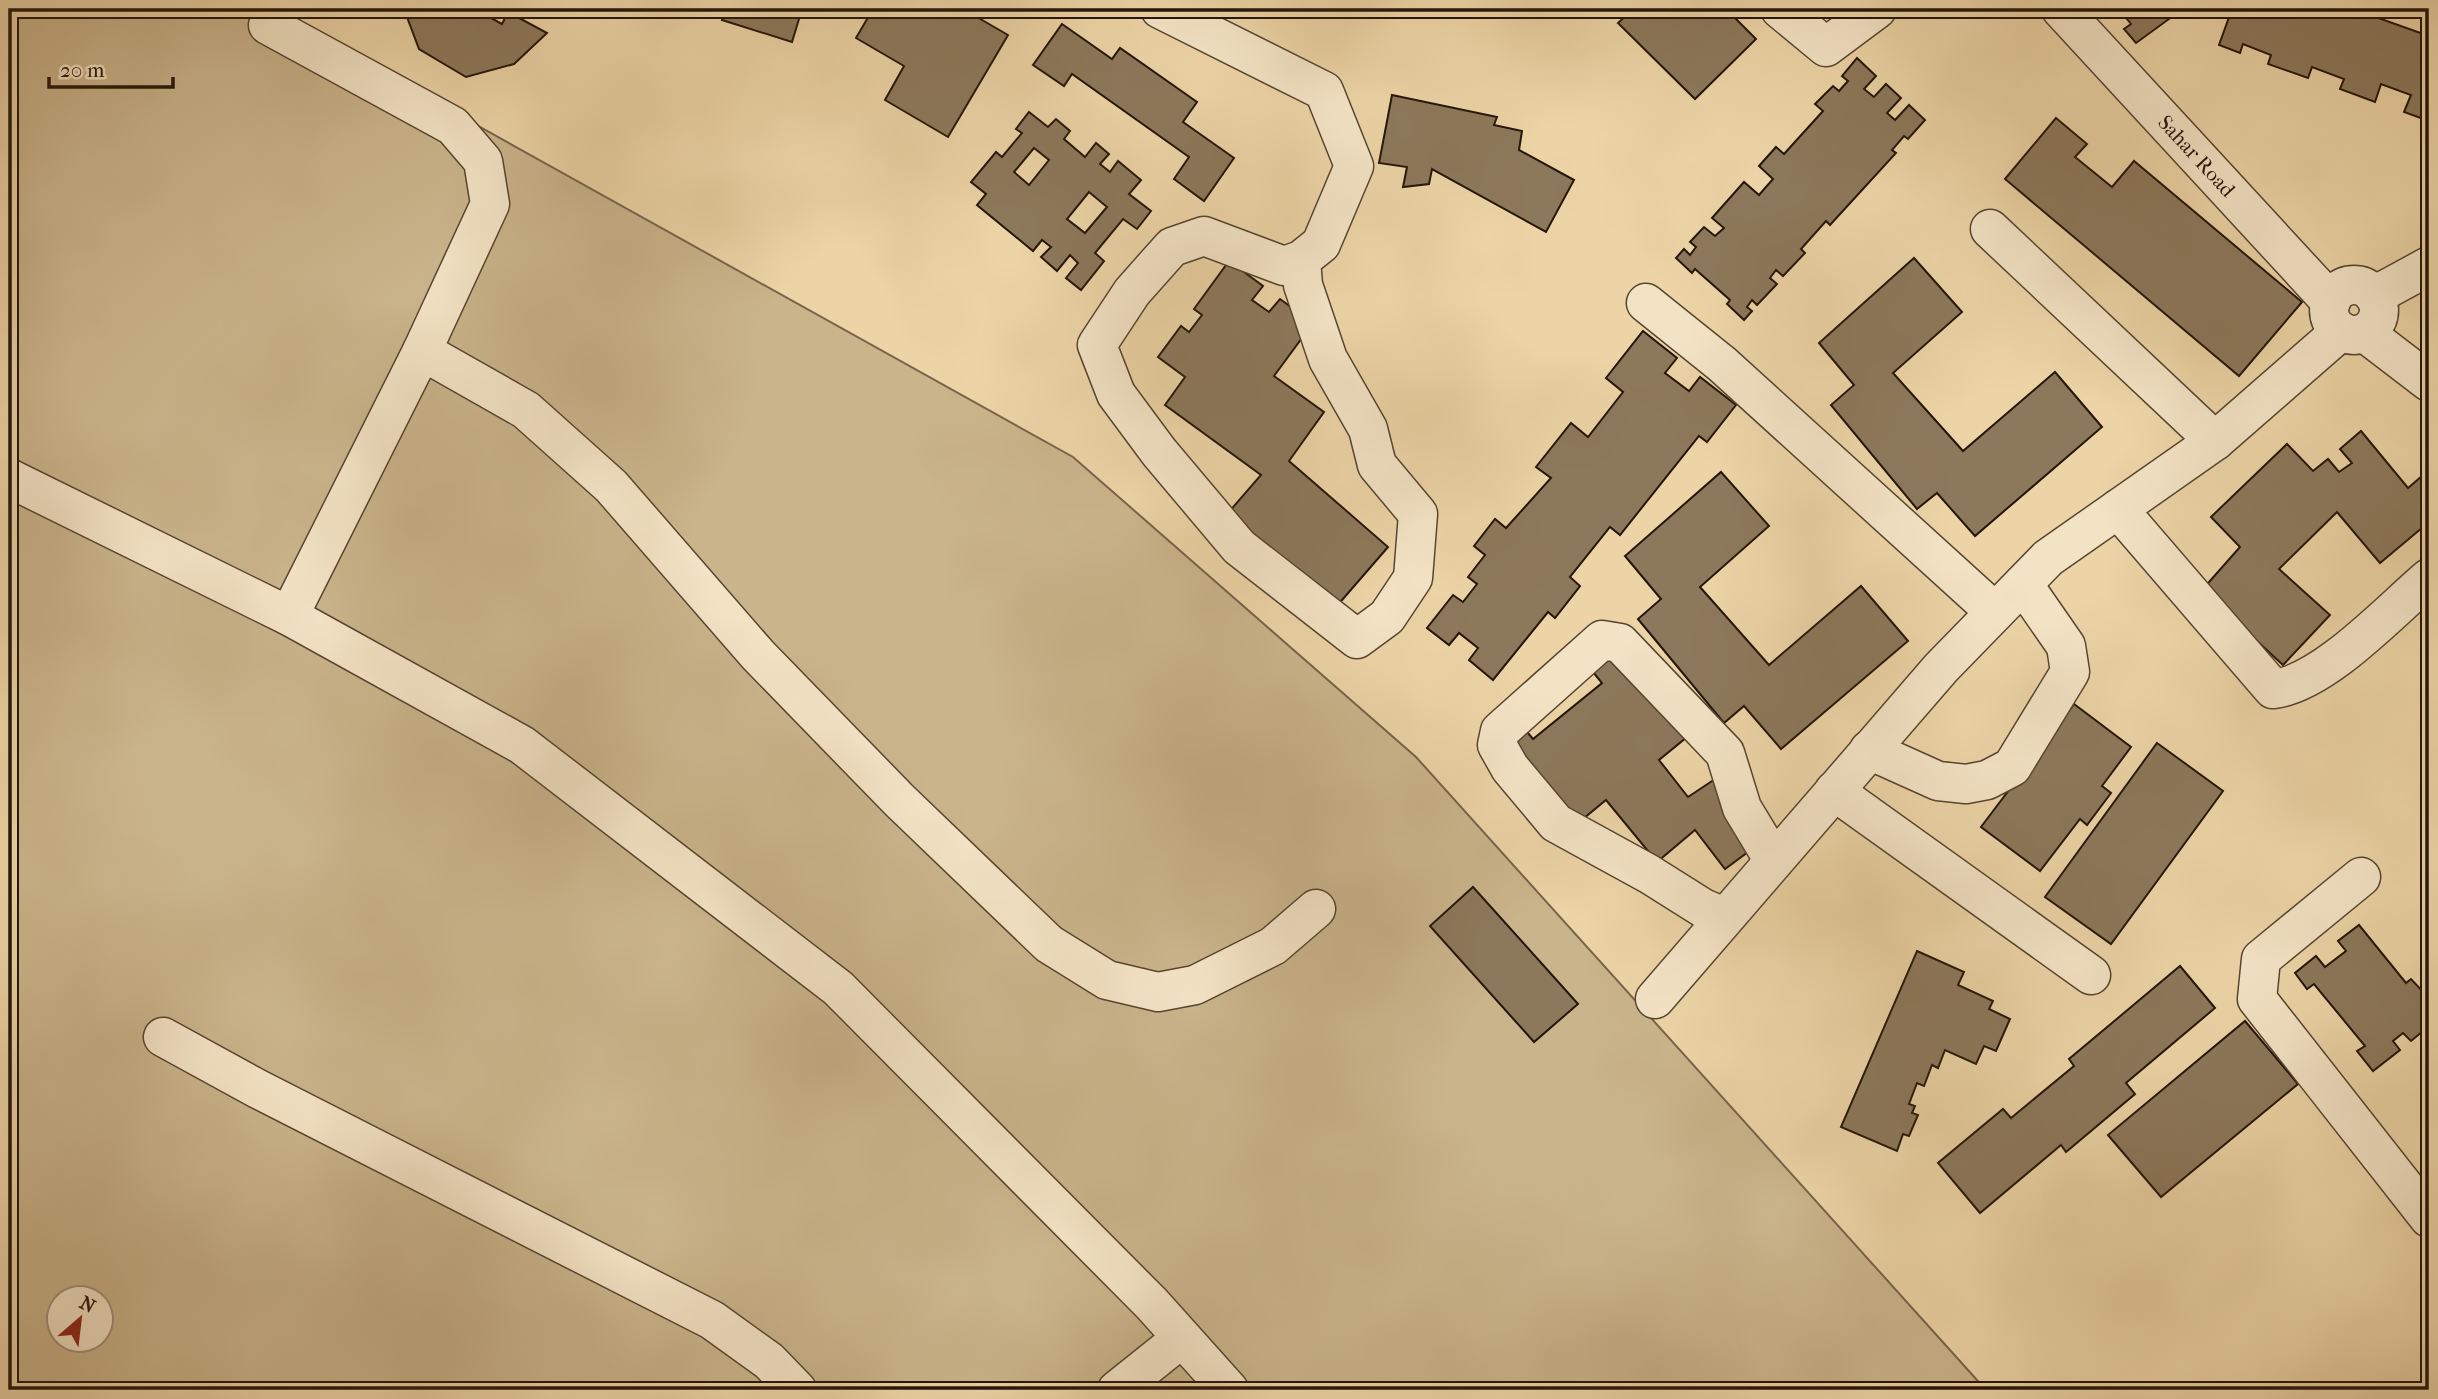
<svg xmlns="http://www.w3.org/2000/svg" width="2438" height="1399" font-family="'IM FELL French Canon',serif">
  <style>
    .green { fill: #cab48b; stroke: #78644a; stroke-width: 2; fill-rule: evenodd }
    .building { fill: #8c785b; stroke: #25150a; stroke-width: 2; fill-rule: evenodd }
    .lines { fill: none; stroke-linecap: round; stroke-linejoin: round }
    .minor-casing { stroke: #574531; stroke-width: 41 }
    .minor { stroke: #f3e3c5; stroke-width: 38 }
    .labels { text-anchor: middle; stroke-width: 6; stroke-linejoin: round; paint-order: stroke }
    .street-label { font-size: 21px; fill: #25150a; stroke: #f3e3c5 }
  </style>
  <rect width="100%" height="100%" fill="#ecd4a6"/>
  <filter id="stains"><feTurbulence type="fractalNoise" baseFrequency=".00286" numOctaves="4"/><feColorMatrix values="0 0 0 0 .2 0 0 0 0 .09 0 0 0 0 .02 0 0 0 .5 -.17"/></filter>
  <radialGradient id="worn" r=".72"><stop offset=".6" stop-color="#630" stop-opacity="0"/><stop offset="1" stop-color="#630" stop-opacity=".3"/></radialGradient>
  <!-- green -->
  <path class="green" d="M9 9H268L1073 457 1416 757 1986 1390H9ZM60 1298H102V1340H60Z"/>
  <!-- building -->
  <g class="building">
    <polygon points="404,9 484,9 482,13 502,24 508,12 547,33 514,64 466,77 419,49"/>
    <polygon points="725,9 802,9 792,42 722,20"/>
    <polygon points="873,9 963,9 1008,35 948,137 885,100 904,66 856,38"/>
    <polygon points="1633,9 1726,9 1756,39 1695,99 1618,23"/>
    <polygon points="2119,9 2178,9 2180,11 2136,43 2124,29 2131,24"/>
    <polygon points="2232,9 2353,9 2429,36 2429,121 2404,112 2411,95 2381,84 2375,102 2340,89 2344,79 2312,67 2308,78 2268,64 2271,55 2243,44 2240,53 2219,45"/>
    <polygon points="1062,24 1112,59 1120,48 1197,102 1183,122 1234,158 1204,201 1174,179 1189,157 1072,74 1064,86 1033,65"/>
    <polygon points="1857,58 1876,76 1864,89 1874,97 1886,84 1901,98 1887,113 1895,120 1909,105 1925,120 1908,139 1904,136 1892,150 1896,153 1830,225 1826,221 1801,249 1805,253 1783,276 1776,270 1770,278 1777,284 1757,305 1752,300 1747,307 1752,311 1744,320 1727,304 1730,300 1695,269 1692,273 1676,258 1684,249 1690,255 1696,247 1690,242 1704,227 1715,236 1724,228 1712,218 1744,182 1759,195 1773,179 1759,166 1776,147 1784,154 1823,111 1815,104 1833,86 1839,91 1848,81 1842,76"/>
    <polygon points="1392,95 1497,117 1494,125 1522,131 1519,150 1574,180 1546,232 1432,169 1429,184 1403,187 1407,167 1379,163"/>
    <path d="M1029 112 1048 127 1056 119 1070 131 1064 139 1085 157 1096 143 1109 154 1100 164 1110 172 1118 161 1141 180 1129 194 1151 211 1137 229 1123 219 1095 253 1104 261 1081 290 1066 278 1078 263 1070 255 1057 271 1041 257 1051 247 1042 240 1033 251 977 205 986 194 971 182 996 152 1002 157 1022 133 1016 129ZM1034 148 1049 160 1029 185 1014 172ZM1089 192 1107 207 1085 233 1067 219Z"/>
    <polygon points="2056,118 2087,144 2075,157 2112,187 2134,161 2302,302 2239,376 2005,179"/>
    <polygon points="1914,258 1962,312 1893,373 1963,451 2055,372 2102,427 1975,536 1937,493 1917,509 1831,405 1854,385 1819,343"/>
    <polygon points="1229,261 1263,286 1252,300 1269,312 1280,299 1313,323 1274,376 1324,412 1289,461 1388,547 1336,607 1228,513 1261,475 1165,405 1185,377 1158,357 1181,326 1189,332 1202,315 1194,309"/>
    <polygon points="1643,331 1677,358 1665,373 1689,391 1700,377 1736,405 1707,442 1699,436 1620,535 1610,527 1570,577 1580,586 1555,618 1548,612 1493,680 1469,660 1478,648 1459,633 1449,645 1427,628 1453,595 1463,602 1477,584 1468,577 1485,555 1474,546 1495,519 1506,528 1551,478 1536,467 1571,423 1588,437 1623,392 1606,378"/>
    <polygon points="2361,431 2408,488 2429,470 2429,522 2380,563 2337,512 2279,569 2330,615 2283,665 2202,590 2240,547 2211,517 2287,444 2313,471 2328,459 2339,472 2352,463 2340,449"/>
    <polygon points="1721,472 1769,526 1700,587 1769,665 1861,586 1908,641 1781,749 1744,706 1724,723 1638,619 1661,599 1625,556"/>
    <polygon points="1613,646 1687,737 1659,760 1688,797 1715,779 1760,843 1725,869 1695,830 1657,862 1606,800 1572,828 1504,743 1523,727 1533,739 1602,683 1588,666"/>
    <polygon points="2074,704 2131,747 2102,786 2111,793 2087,825 2080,819 2040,871 1981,827"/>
    <polygon points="2157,743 2223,791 2111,944 2045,897"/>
    <polygon points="1473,887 1578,1004 1534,1042 1430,926"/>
    <polygon points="2359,925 2406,983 2411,979 2425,994 2429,991 2429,1026 2411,1041 2403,1033 2393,1041 2400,1050 2373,1071 2357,1051 2365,1046 2314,984 2307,989 2295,973 2316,956 2325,967 2346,951 2338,941"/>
    <polygon points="1917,951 1964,972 1958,985 1993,1001 1989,1009 2010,1019 1996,1051 1984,1046 1976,1064 1945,1050 1938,1068 1932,1065 1924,1086 1917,1083 1909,1104 1915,1106 1912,1113 1918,1115 1909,1136 1903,1134 1897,1151 1841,1127"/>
    <polygon points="2180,966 2215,1008 2126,1083 2135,1094 2066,1152 2061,1145 1980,1213 1938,1163 2003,1109 2011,1118 2074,1066 2069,1059"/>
    <polygon points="2245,1021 2298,1084 2161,1197 2108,1135"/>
  </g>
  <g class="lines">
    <!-- minor casing -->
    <g class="minor-casing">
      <g id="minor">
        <polyline points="1160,9 1324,91 1354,166 1321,244 1301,260 1284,266 1204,236 1172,247 1132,292 1097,345 1116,394 1159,452 1239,547 1357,639 1387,617 1413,578 1418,514 1377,465 1368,429 1328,359 1303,285 1301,260"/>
        <polyline points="1780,9 1826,47 1877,9"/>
        <path id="s1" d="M2061 9 2331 302"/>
        <polyline points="268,25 453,126 483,161 490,204 422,351 289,616"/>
        <polyline points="1990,229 2215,441"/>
        <circle cx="2354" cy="310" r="25"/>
        <polyline points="2374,296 2429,266"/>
        <polyline points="1646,303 1722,364 1995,612"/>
        <polyline points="2365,333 2429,382"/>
        <polyline points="422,351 526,410 611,486 758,655 899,800 1049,944 1107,980 1158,992 1195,985 1273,946 1316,909"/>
        <polyline points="9,478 289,616 522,745 838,988 1152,1304 1229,1390"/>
        <path d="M2118 509 2273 689C2323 684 2390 611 2429 578"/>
        <polyline points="1869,750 1938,781 1966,784 1987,780 2012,767 2070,672 2066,646 2023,584"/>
        <polyline points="1834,791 2091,975"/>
        <polyline points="2361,877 2261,959 2257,999 2429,1218"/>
        <polyline points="1724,917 1703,908 1649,874 1556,823 1510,768 1497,745 1500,731 1602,640 1620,643 1725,753 1742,808 1774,861"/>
        <polyline points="1655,999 1941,668 2048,558 2215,441 2341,331"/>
        <polyline points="163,1037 258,1089 712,1320 769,1361 797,1390"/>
        <polyline points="1117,1390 1182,1338"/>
      </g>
    </g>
    <!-- minor -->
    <use href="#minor" class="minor"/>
  </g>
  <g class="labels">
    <!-- street labels -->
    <g class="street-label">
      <text dy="7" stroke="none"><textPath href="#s1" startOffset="200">Sahar Road</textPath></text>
    </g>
  </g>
  <!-- margin -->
  <rect width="2438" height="1399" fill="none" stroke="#ecd4a6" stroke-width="35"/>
  <rect x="10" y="10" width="2417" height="1378" fill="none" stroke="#25150a" stroke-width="3.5"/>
  <rect x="18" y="18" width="2403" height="1364" fill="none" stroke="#25150a" stroke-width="2"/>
  <!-- north arrow -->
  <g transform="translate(80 1319) rotate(28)"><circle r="33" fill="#f3e3c5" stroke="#a1917a" stroke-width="2"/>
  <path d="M0-5L12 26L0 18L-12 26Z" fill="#8f2418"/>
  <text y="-10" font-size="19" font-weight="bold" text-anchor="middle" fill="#25150a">N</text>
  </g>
  <!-- scale -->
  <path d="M49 77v10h124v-10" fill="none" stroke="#25150a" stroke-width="3.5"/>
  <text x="60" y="77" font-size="21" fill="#25150a" stroke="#f3e3c5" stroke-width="5" paint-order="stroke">20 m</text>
  <rect width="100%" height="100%" filter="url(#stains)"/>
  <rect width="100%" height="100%" fill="url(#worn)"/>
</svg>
